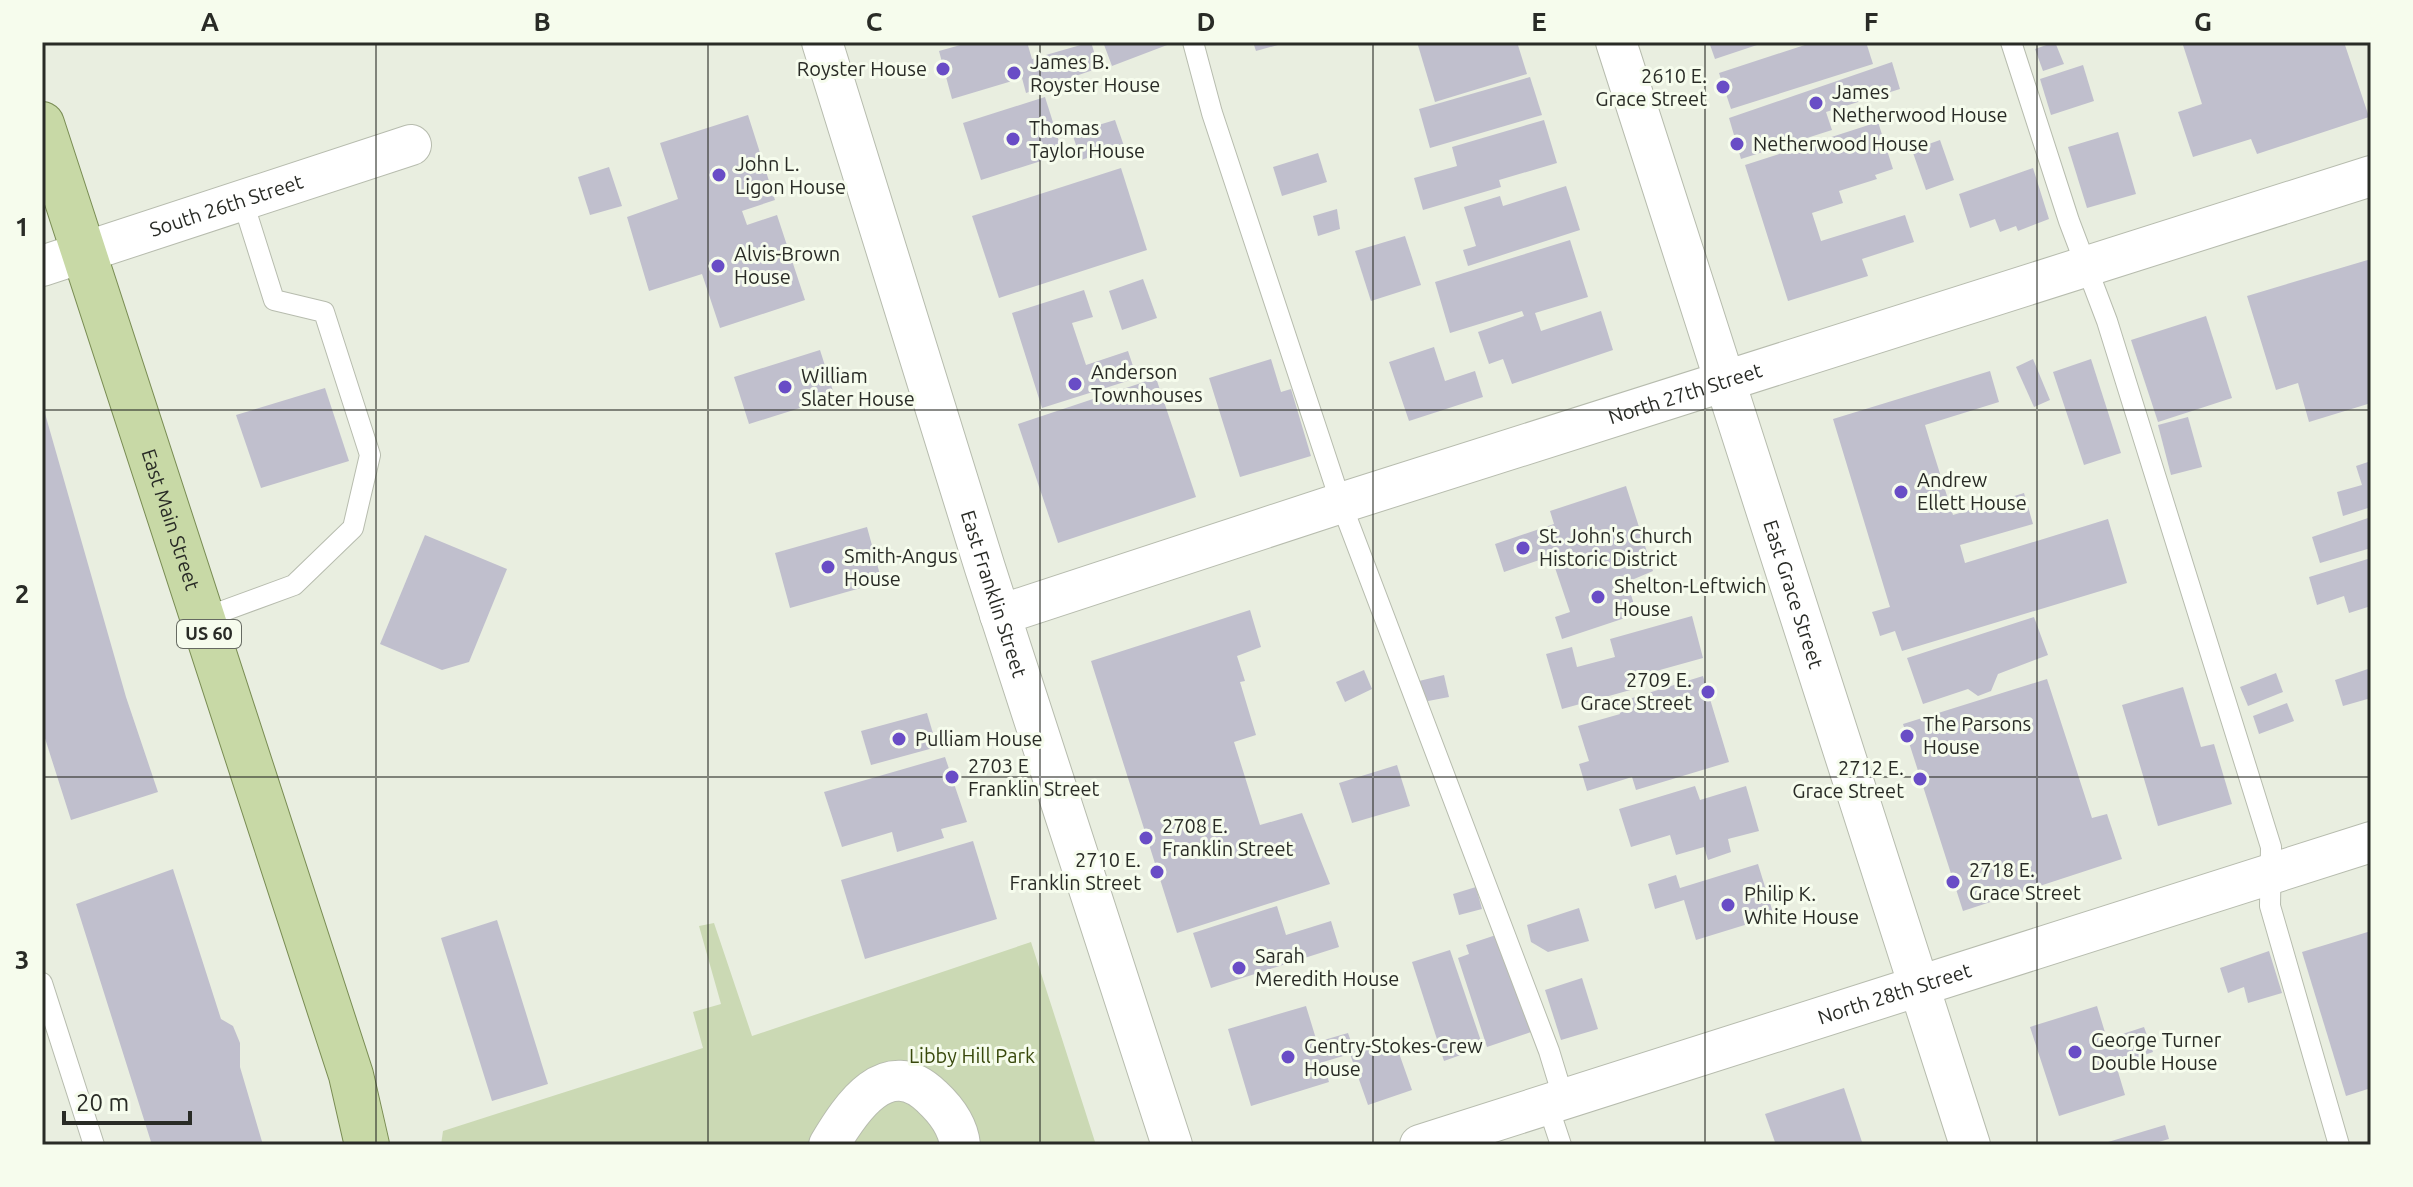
<svg xmlns="http://www.w3.org/2000/svg" width="2413" height="1187" font-family="Ubuntu,sans-serif">
  <style>
    .green { fill: #cbd9b4 }
    .building { fill: #c0bfcd }
    .lines { fill: none; stroke-linecap: round; stroke-linejoin: round }
    .lane-casing { stroke: #b7bcae; stroke-width: 22 }
    .street-casing { stroke: #b7bcae; stroke-width: 42 }
    .primary-casing { stroke: #798c53; stroke-width: 46 }
    .lane { stroke: #fff; stroke-width: 20 }
    .street { stroke: #fff; stroke-width: 40 }
    .primary { stroke: #c8d9a6; stroke-width: 44 }
    .grid { fill: none; stroke: #292b26; stroke-width: 2; stroke-opacity: 0.55 }
    .poi-dot { fill: #694dc6; stroke: #f6fced; stroke-width: 3 }
    .labels { text-anchor: middle; stroke-width: 6; stroke-linejoin: round; paint-order: stroke }
    .shield { fill: #f6fced; stroke: #666a62; stroke-width: 2 }
    .shield-label { font-size: 18px; font-weight: bold; fill: #292b26 }
    .poi-label { font-size: 20px; fill: #292b26; stroke: #f6fced; text-anchor: start }
    .street-label { font-size: 20px; fill: #292b26; stroke: #f6fced }
    .park-label { font-size: 20px; fill: #39490c; stroke: #f6fced }
    .neatline { fill: none; stroke: #292b26; stroke-width: 3 }
    .grid-label { font-size: 26px; text-anchor: middle; font-weight: bold; fill: #292b26 }
  </style>
  <rect width="100%" height="100%" fill="#e9eee0"/>
  <!-- green -->
  <polygon class="green" points="714,923 752,1036 1031,942 1096,1145 441,1145 443,1131 703,1048 693,1012 721,1004 699,926"/>
  <!-- building -->
  <g class="building">
    <polygon points="971,42 1027,42 1032,59 1091,42 1099,68 1026,93 1022,78 952,99 939,51"/>
    <polygon points="1103,42 1175,42 1112,66"/>
    <polygon points="1253,42 1285,42 1285,43 1256,51"/>
    <polygon points="1417,42 1517,42 1527,74 1435,102"/>
    <polygon points="1709,42 1763,42 1763,43 1715,59"/>
    <polygon points="1814,42 1866,42 1873,64 1731,109 1719,73"/>
    <polygon points="2055,42 2064,64 2043,71 2035,49"/>
    <polygon points="2182,42 2344,42 2369,117 2257,154 2251,139 2193,157 2178,112 2202,104"/>
    <polygon points="1892,62 1900,89 1826,112 1832,130 1741,159 1729,118"/>
    <polygon points="2083,65 2094,101 2051,115 2040,79"/>
    <polygon points="1530,77 1542,115 1430,148 1419,109"/>
    <polygon points="1045,97 1063,154 981,180 963,123"/>
    <polygon points="748,115 775,200 742,211 747,225 777,215 805,300 720,328 702,274 649,291 627,217 678,199 660,143"/>
    <polygon points="1115,120 1124,146 1081,160 1072,133"/>
    <polygon points="1544,120 1557,163 1499,180 1501,187 1423,210 1414,178 1457,166 1452,147"/>
    <polygon points="1878,122 1893,169 1875,175 1877,179 1839,191 1843,203 1812,213 1821,241 1905,215 1914,242 1862,259 1868,276 1788,301 1745,165"/>
    <polygon points="2118,132 2136,194 2087,208 2068,147"/>
    <polygon points="1940,140 1954,180 1926,190 1912,150"/>
    <polygon points="1318,153 1327,182 1282,196 1273,167"/>
    <polygon points="609,167 622,206 590,215 578,177"/>
    <polygon points="1121,168 1147,250 999,298 972,216"/>
    <polygon points="2033,168 2049,219 2018,231 2016,226 2000,232 1995,219 1970,228 1959,194"/>
    <polygon points="1566,186 1580,230 1468,266 1463,250 1476,246 1464,207 1500,196 1503,206"/>
    <polygon points="1337,209 1340,229 1318,236 1313,216"/>
    <polygon points="1405,236 1421,285 1371,301 1355,251"/>
    <polygon points="1570,240 1588,297 1535,313 1541,331 1601,311 1613,350 1512,384 1503,359 1489,364 1478,332 1524,316 1522,311 1450,333 1435,282"/>
    <polygon points="2371,259 2371,403 2309,422 2298,383 2276,390 2247,296"/>
    <polygon points="1143,279 1157,318 1122,330 1109,291"/>
    <polygon points="1084,290 1093,317 1072,323 1086,365 1128,351 1137,378 1042,408 1012,313"/>
    <polygon points="2206,316 2232,398 2158,422 2131,340"/>
    <polygon points="1434,347 1445,381 1475,371 1483,397 1409,421 1389,362"/>
    <polygon points="820,350 835,397 749,424 734,377"/>
    <polygon points="1271,359 1281,392 1291,389 1311,456 1240,477 1209,378"/>
    <polygon points="2033,359 2050,400 2034,407 2016,367"/>
    <polygon points="2091,359 2121,453 2084,465 2053,372"/>
    <polygon points="1990,371 1999,402 1925,425 1931,445 1953,515 2024,493 2033,524 1960,545 1965,563 2108,519 2127,583 1902,651 1895,631 1880,636 1876,623 1872,612 1890,607 1833,419"/>
    <polygon points="1156,378 1196,497 1058,543 1018,424"/>
    <polygon points="325,388 349,461 261,488 236,415"/>
    <polygon points="42,403 126,697 158,792 71,820 42,729"/>
    <polygon points="2188,417 2202,467 2171,475 2158,425"/>
    <polygon points="2371,461 2371,515 2368,508 2343,516 2337,492 2362,485 2356,466"/>
    <polygon points="1626,486 1653,571 1627,582 1637,614 1562,639 1555,617 1570,612 1551,556 1504,572 1495,544 1554,524 1550,511"/>
    <polygon points="2371,517 2371,548 2320,563 2312,537"/>
    <polygon points="867,527 882,582 790,608 775,553"/>
    <polygon points="425,535 507,569 469,662 442,670 380,644"/>
    <polygon points="2371,558 2371,606 2349,613 2344,596 2317,605 2309,577"/>
    <polygon points="1250,610 1261,647 1237,656 1245,681 1240,682 1256,735 1234,742 1260,825 1302,813 1330,884 1177,933 1091,661"/>
    <polygon points="1692,616 1703,658 1631,678 1634,689 1562,709 1546,654 1572,647 1577,667 1615,657 1610,639"/>
    <polygon points="2034,617 2048,655 1998,674 1991,691 1978,696 1968,689 1923,704 1907,658"/>
    <polygon points="2371,668 2371,698 2343,706 2335,680"/>
    <polygon points="1364,670 1372,689 1345,702 1336,682"/>
    <polygon points="2276,673 2283,692 2248,706 2240,687"/>
    <polygon points="1444,675 1449,697 1423,702 1419,681"/>
    <polygon points="1703,676 1729,762 1636,790 1632,777 1587,791 1579,764 1589,761 1578,726 1620,714 1616,703"/>
    <polygon points="2047,679 2092,818 2107,814 2122,859 1963,911 1903,724"/>
    <polygon points="2183,687 2201,747 2214,744 2232,804 2158,826 2122,705"/>
    <polygon points="2287,703 2294,721 2259,734 2253,716"/>
    <polygon points="927,713 937,747 871,765 861,731"/>
    <polygon points="945,757 967,822 941,829 944,838 897,852 892,832 842,847 824,792"/>
    <polygon points="1397,765 1410,806 1352,823 1339,783"/>
    <polygon points="1695,786 1700,800 1746,786 1759,831 1728,839 1731,852 1708,860 1704,847 1676,855 1670,835 1631,847 1619,809"/>
    <polygon points="973,841 997,919 865,959 841,880"/>
    <polygon points="1758,864 1774,916 1696,940 1684,900 1655,909 1648,884 1676,875 1680,888"/>
    <polygon points="173,869 221,1019 233,1026 240,1043 240,1067 263,1145 152,1145 76,904"/>
    <polygon points="1476,887 1482,909 1459,915 1453,894"/>
    <polygon points="1277,906 1286,935 1331,921 1339,947 1211,988 1193,933"/>
    <polygon points="1579,908 1589,941 1548,952 1531,942 1527,925"/>
    <polygon points="497,920 548,1084 492,1101 441,938"/>
    <polygon points="2371,931 2371,1088 2346,1096 2302,952"/>
    <polygon points="1499,934 1531,1032 1487,1047 1458,958 1469,954 1466,945"/>
    <polygon points="1450,950 1483,1047 1444,1061 1412,962"/>
    <polygon points="2269,951 2282,993 2248,1003 2244,987 2228,993 2220,968"/>
    <polygon points="1582,978 1598,1029 1561,1040 1545,990"/>
    <polygon points="1306,1006 1317,1042 1348,1033 1355,1053 1394,1039 1412,1090 1368,1105 1350,1054 1323,1062 1329,1082 1251,1106 1228,1029"/>
    <polygon points="2097,1006 2107,1039 2144,1027 2153,1052 2116,1065 2125,1095 2059,1116 2030,1027"/>
    <polygon points="1844,1088 1863,1145 1776,1145 1765,1114"/>
    <polygon points="2165,1125 2169,1139 2148,1145 2098,1145"/>
  </g>
  <g class="lines">
    <!-- lane casing -->
    <g class="lane-casing">
      <g id="lane">
        <polyline points="1193,42 1212,113 1341,503 1549,1051 1564,1100"/>
        <polyline points="2011,42 2069,221 2107,321 2271,847 2270,906 2339,1145"/>
        <polyline points="204,618 294,585 353,528 370,455 324,312 274,300 243,202"/>
        <polyline points="42,983 94,1145"/>
        <polyline points="1548,1106 1561,1145"/>
      </g>
    </g>
    <!-- street casing -->
    <g class="street-casing">
      <g id="street">
        <path id="s1" d="M822 42 985 568 1172 1145"/>
        <path id="s2" d="M1616 42 1970 1145"/>
        <path id="s3" d="M42 266 411 145"/>
        <path id="s4" d="M1000 615 1341 503 2371 176"/>
        <path d="M829 1145C851 1108 887 1053 932 1097 946 1110 958 1126 960 1145"/>
        <path id="s5" d="M1420 1145 2371 842"/>
      </g>
    </g>
    <!-- primary casing -->
    <g class="primary-casing">
      <g id="primary">
        <path id="s6" d="M42 124 351 1075 367 1145"/>
      </g>
    </g>
    <!-- lane -->
    <use href="#lane" class="lane"/>
    <!-- street -->
    <use href="#street" class="street"/>
    <!-- primary -->
    <use href="#primary" class="primary"/>
  </g>
  <!-- grid -->
  <path class="grid" d="M376 42V1145M708 42V1145M1040 42V1145M1373 42V1145M1705 42V1145M2037 42V1145M42 410H2371M42 777H2371"/>
  <!-- markers -->
  <g class="poi-dot">
    <circle cx="943" cy="69" r="8"/>
    <circle cx="1014" cy="73" r="8"/>
    <circle cx="1723" cy="87" r="8"/>
    <circle cx="1816" cy="103" r="8"/>
    <circle cx="1013" cy="139" r="8"/>
    <circle cx="1737" cy="144" r="8"/>
    <circle cx="719" cy="175" r="8"/>
    <circle cx="718" cy="266" r="8"/>
    <circle cx="1075" cy="384" r="8"/>
    <circle cx="785" cy="387" r="8"/>
    <circle cx="1901" cy="492" r="8"/>
    <circle cx="1523" cy="548" r="8"/>
    <circle cx="828" cy="567" r="8"/>
    <circle cx="1598" cy="597" r="8"/>
    <circle cx="1708" cy="692" r="8"/>
    <circle cx="1907" cy="736" r="8"/>
    <circle cx="899" cy="739" r="8"/>
    <circle cx="952" cy="777" r="8"/>
    <circle cx="1920" cy="779" r="8"/>
    <circle cx="1146" cy="838" r="8"/>
    <circle cx="1157" cy="872" r="8"/>
    <circle cx="1953" cy="882" r="8"/>
    <circle cx="1728" cy="905" r="8"/>
    <circle cx="1239" cy="968" r="8"/>
    <circle cx="2075" cy="1052" r="8"/>
    <circle cx="1288" cy="1057" r="8"/>
  </g>
  <g class="labels">
    <!-- shield labels -->
    <rect class="shield" x="177" y="620" width="64" height="28" rx="6"/>
    <g class="shield-label">
      <text x="209" y="640">US 60</text>
    </g>
    <!-- poi labels -->
    <g class="poi-label">
      <text x="1030" y="69">James B.<tspan x="1030" dy="23">Royster House</tspan></text>
      <text x="927" y="76" text-anchor="end">Royster House</text>
      <text x="1707" y="83" text-anchor="end">2610 E.<tspan x="1707" dy="23">Grace Street</tspan></text>
      <text x="1832" y="99">James<tspan x="1832" dy="23">Netherwood House</tspan></text>
      <text x="1029" y="135">Thomas<tspan x="1029" dy="23">Taylor House</tspan></text>
      <text x="1753" y="151">Netherwood House</text>
      <text x="735" y="171">John L.<tspan x="735" dy="23">Ligon House</tspan></text>
      <text x="734" y="261">Alvis-Brown<tspan x="734" dy="23">House</tspan></text>
      <text x="1091" y="379">Anderson<tspan x="1091" dy="23">Townhouses</tspan></text>
      <text x="801" y="383">William<tspan x="801" dy="23">Slater House</tspan></text>
      <text x="1917" y="487">Andrew<tspan x="1917" dy="23">Ellett House</tspan></text>
      <text x="1539" y="543">St. John's Church<tspan x="1539" dy="23">Historic District</tspan></text>
      <text x="844" y="563">Smith-Angus<tspan x="844" dy="23">House</tspan></text>
      <text x="1614" y="593">Shelton-Leftwich<tspan x="1614" dy="23">House</tspan></text>
      <text x="1692" y="687" text-anchor="end">2709 E.<tspan x="1692" dy="23">Grace Street</tspan></text>
      <text x="1923" y="731">The Parsons<tspan x="1923" dy="23">House</tspan></text>
      <text x="915" y="746">Pulliam House</text>
      <text x="968" y="773">2703 E<tspan x="968" dy="23">Franklin Street</tspan></text>
      <text x="1904" y="775" text-anchor="end">2712 E.<tspan x="1904" dy="23">Grace Street</tspan></text>
      <text x="1162" y="833">2708 E.<tspan x="1162" dy="23">Franklin Street</tspan></text>
      <text x="1141" y="867" text-anchor="end">2710 E.<tspan x="1141" dy="23">Franklin Street</tspan></text>
      <text x="1969" y="877">2718 E.<tspan x="1969" dy="23">Grace Street</tspan></text>
      <text x="1744" y="901">Philip K.<tspan x="1744" dy="23">White House</tspan></text>
      <text x="1255" y="963">Sarah<tspan x="1255" dy="23">Meredith House</tspan></text>
      <text x="2091" y="1047">George Turner<tspan x="2091" dy="23">Double House</tspan></text>
      <text x="1304" y="1053">Gentry-Stokes-Crew<tspan x="1304" dy="23">House</tspan></text>
    </g>
    <!-- street labels -->
    <g class="street-label">
      <text dy="7" stroke="none"><textPath href="#s3" startOffset="194">South 26th Street</textPath></text>
      <text dy="7" stroke="none"><textPath href="#s4" startOffset="720">North 27th Street</textPath></text>
      <text dy="7" stroke="none"><textPath href="#s6" startOffset="416">East Main Street</textPath></text>
      <text dy="7" stroke="none"><textPath href="#s1" startOffset="578">East Franklin Street</textPath></text>
      <text dy="7" stroke="none"><textPath href="#s2" startOffset="580">East Grace Street</textPath></text>
      <text dy="7" stroke="none"><textPath href="#s5" startOffset="498">North 28th Street</textPath></text>
    </g>
    <!-- park labels -->
    <g class="park-label">
      <text x="972" y="1063">Libby Hill Park</text>
    </g>
  </g>
  <!-- border -->
  <rect width="2413" height="1187" fill="none" stroke="#f6fced" stroke-width="88"/>
  <!-- scale -->
  <path d="M64 1111v12h126v-12" fill="none" stroke="#292b26" stroke-width="4"/>
  <text x="76" y="1111" font-size="24" fill="#292b26" stroke="#f6fced" stroke-width="6" paint-order="stroke">20 m</text>
  <rect x="44" y="44" width="2325" height="1099" class="neatline"/>
  <g class="grid-label">
    <text x="210" y="31">A</text>
    <text x="542" y="31">B</text>
    <text x="874" y="31">C</text>
    <text x="1206" y="31">D</text>
    <text x="1539" y="31">E</text>
    <text x="1871" y="31">F</text>
    <text x="2203" y="31">G</text>
    <text x="22" y="236">1</text>
    <text x="22" y="603">2</text>
    <text x="22" y="969">3</text>
  </g>
</svg>
